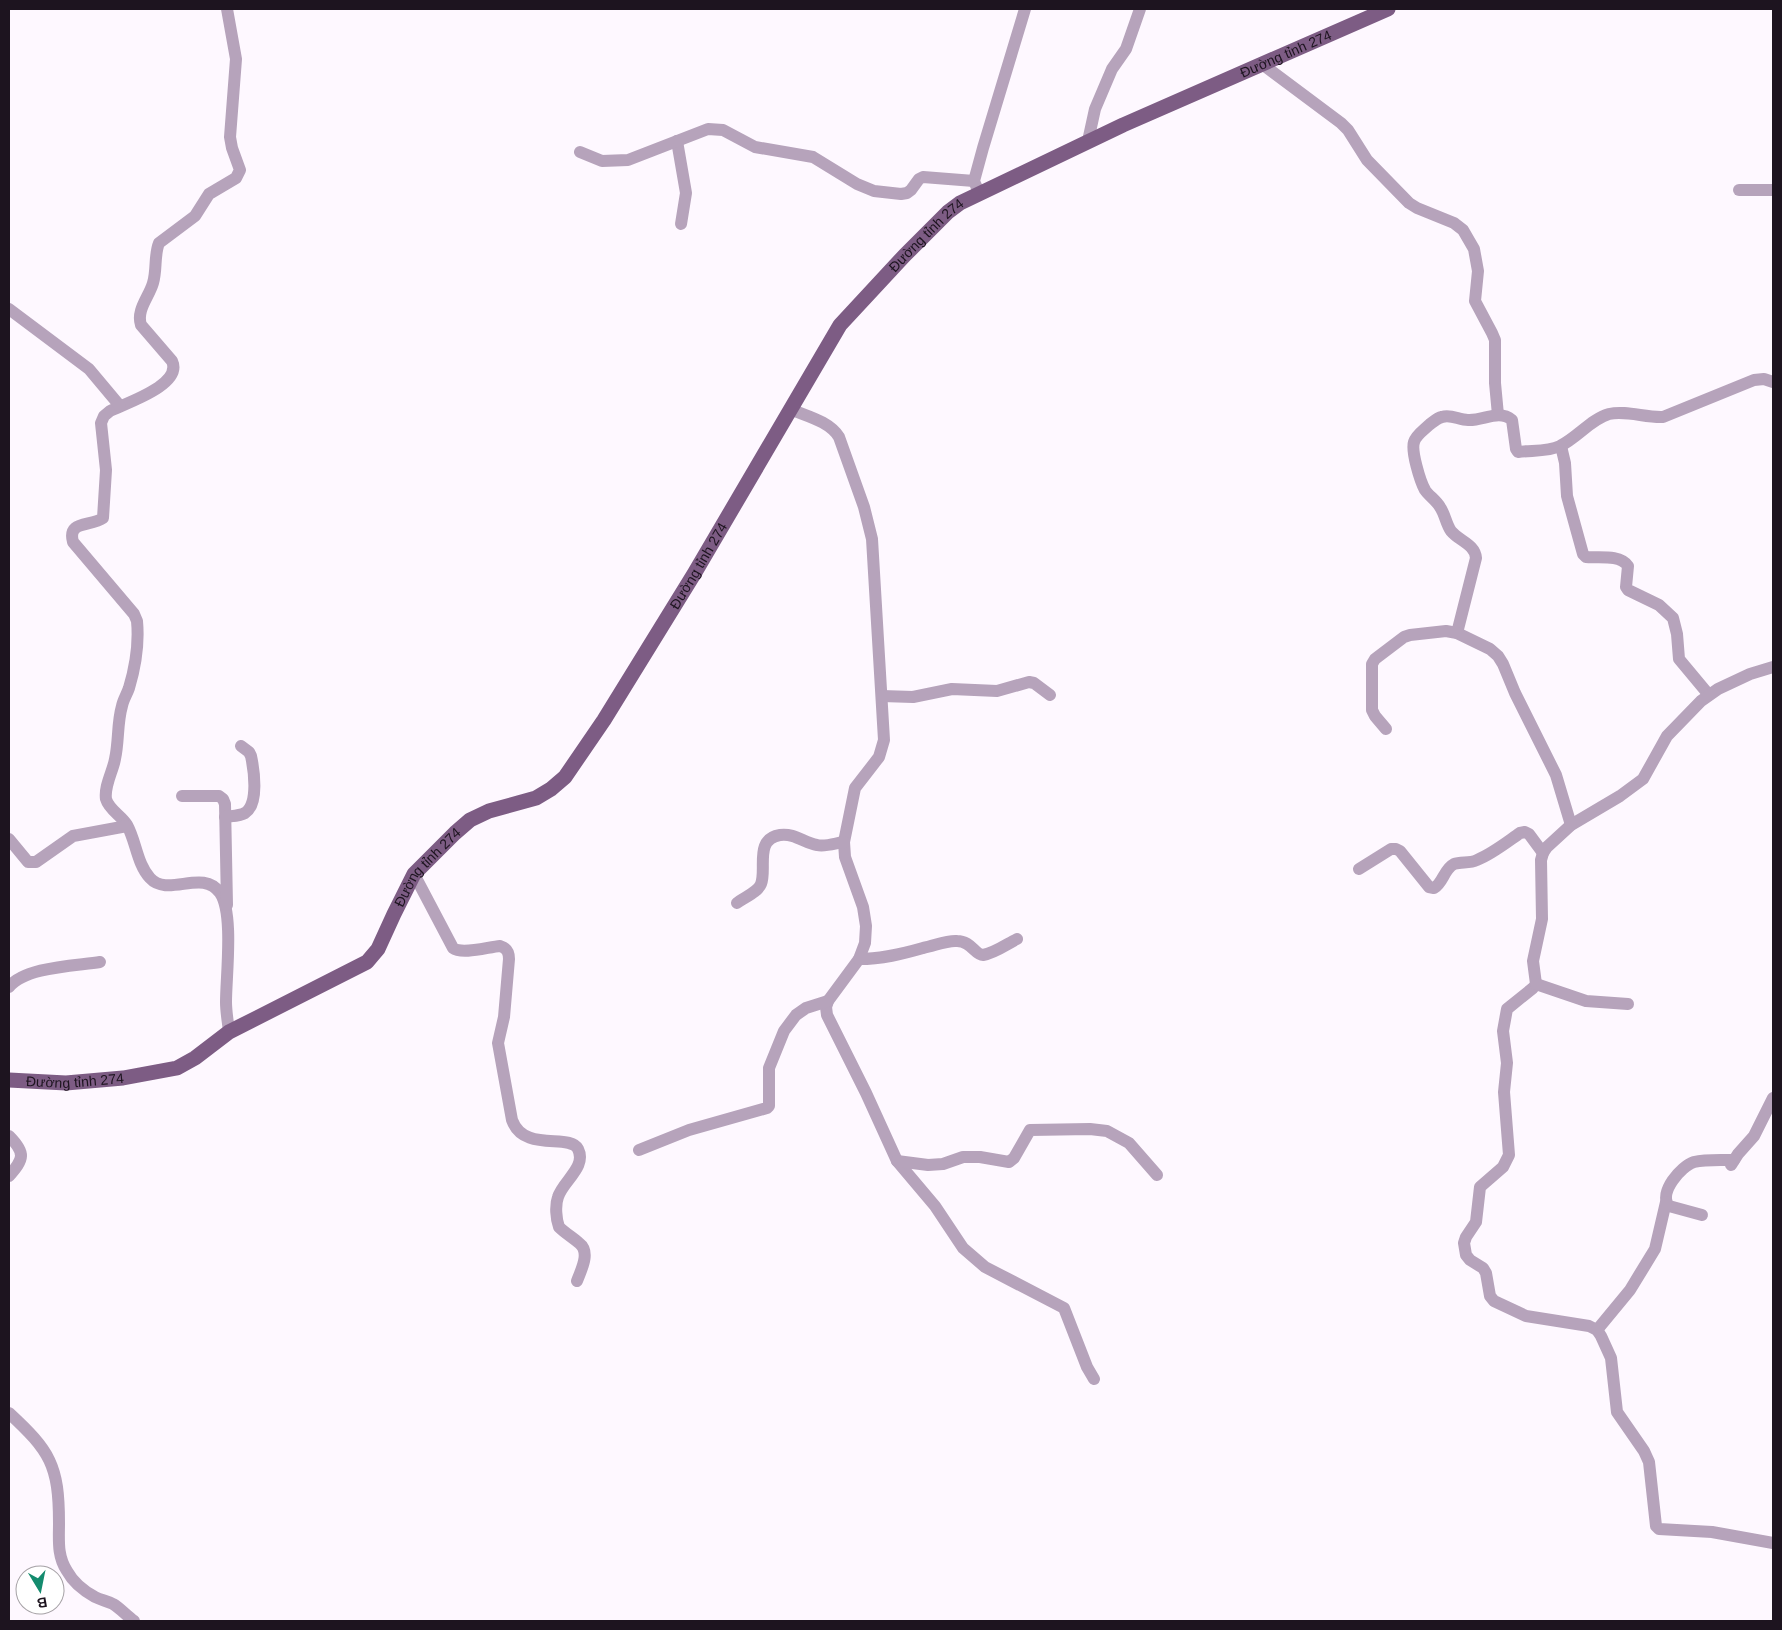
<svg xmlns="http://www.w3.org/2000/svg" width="1782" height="1630" font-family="Helvetica,sans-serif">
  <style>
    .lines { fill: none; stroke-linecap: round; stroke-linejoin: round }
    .minor { stroke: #b6a3bb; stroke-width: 12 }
    .major { stroke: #7d5c84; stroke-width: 15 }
    .labels { text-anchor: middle; stroke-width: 4.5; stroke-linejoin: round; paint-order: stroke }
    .street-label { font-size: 14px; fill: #1d141f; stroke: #fff }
  </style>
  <rect width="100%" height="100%" fill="#fef8ff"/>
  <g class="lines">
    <!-- minor -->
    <g class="minor">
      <path d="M227 9 236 59 230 137 232 148 240 170 236 178 209 194 195 216 159 243C154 255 157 270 153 283 149 297 136 310 141 325L172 361C183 385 126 403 110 411L104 416 101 423 106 470 103 518C91 527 67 520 73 542L134 614 137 621C139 642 135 668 129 688 127 694 123 700 122 706 117 723 119 741 115 759 113 771 104 786 106 799 109 810 122 816 127 825 136 841 137 864 150 878 168 898 203 868 220 893 234 913 226 976 226 1002 226 1012 228 1022 229 1032"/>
      <polyline points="1262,64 1341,123 1348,130 1367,160 1409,203 1417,208 1454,223 1463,230 1474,249 1478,271 1475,301 1492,333 1495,340 1495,383 1498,415"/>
      <polyline points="677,141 686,193 681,224"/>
      <polyline points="1088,141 1095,109 1112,69 1126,49 1140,9"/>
      <polyline points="580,152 602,161 628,160 708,129 723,130 755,147 813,157 857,184 874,191 901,194 907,193 911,190 919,179 923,177 974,181"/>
      <polyline points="977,188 974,181 983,148 1025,9"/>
      <polyline points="1739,190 1773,190"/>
      <polyline points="9,309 89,369 120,406"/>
      <path d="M790 409C806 416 829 421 839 437L864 507 872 539 884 740 879 757 855 788 844 842 845 857 863 907 866 926 865 943 859 959 828 1001 826 1007 827 1015 866 1093 897 1161 935 1206 963 1248 985 1267 1064 1308 1087 1367 1094 1379"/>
      <path d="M1561 446 1565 463 1567 496 1583 554 1586 557C1598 558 1620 554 1628 566L1626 587 1628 590 1659 605 1673 618 1677 634 1679 659 1709 695"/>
      <path d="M1457 633 1476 558C1475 544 1459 541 1451 531 1446 524 1445 514 1440 507 1436 500 1429 496 1425 490 1420 481 1411 451 1414 442 1416 435 1424 430 1429 425 1433 422 1437 418 1442 417 1451 414 1459 420 1468 420 1483 421 1499 409 1512 420L1516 449 1518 452C1531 450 1548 452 1560 446 1577 438 1591 419 1609 414 1626 410 1646 418 1663 417L1754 380 1764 379 1773 382"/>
      <polyline points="1773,667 1750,674 1718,689 1701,701 1667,736 1643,779 1620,796 1571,825 1547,847 1543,853 1541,860 1542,919 1533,961 1536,984 1533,988 1507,1009 1503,1031 1507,1063 1504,1092 1509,1155 1503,1167 1480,1187 1476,1222 1466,1237 1464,1243 1466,1255 1470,1260 1483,1268 1486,1273 1490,1296 1494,1301 1526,1316 1589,1326 1597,1330 1601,1336 1611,1358 1617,1412 1644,1451 1649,1462 1656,1526 1659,1529 1712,1532 1773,1543"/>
      <polyline points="882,696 913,697 952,689 997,691 1029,682 1034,683 1050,695"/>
      <polyline points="1386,729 1375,716 1372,710 1372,664 1375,659 1404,637 1410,635 1446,631 1457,633 1490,649 1498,656 1503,664 1515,693 1556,775 1571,825"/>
      <polyline points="182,796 219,796 223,799 225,804 227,905"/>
      <path d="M225 817C231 816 240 816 245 813 259 804 254 770 251 756L249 752 241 746"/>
      <polyline points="9,839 28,862 36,862 73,836 127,826"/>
      <path d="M1359 869 1391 849H1396L1400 851 1429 887 1434 888C1443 883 1444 869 1454 864 1461 861 1469 864 1477 860 1492 854 1507 842 1520 833L1525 832 1529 834 1543 853"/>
      <path d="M414 874 453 948C462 955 488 947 500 946 507 948 509 952 509 959L504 1017 498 1043 512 1120C524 1153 570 1133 578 1149 587 1167 563 1181 558 1197 555 1205 556 1219 559 1227 565 1233 572 1237 579 1243 591 1252 581 1270 577 1281"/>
      <path d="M737 903C743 898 758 892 761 884 767 869 754 839 780 835 795 833 804 843 817 845 825 847 836 843 844 842"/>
      <path d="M859 959C882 959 902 954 923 948 934 946 947 940 957 941 971 941 975 955 983 955 995 953 1007 944 1017 939"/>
      <polyline points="1536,984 1586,1001 1628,1004"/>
      <path d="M9 987C25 967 74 966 100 962"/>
      <path d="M9 1136C26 1153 24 1159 9 1176"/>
      <polyline points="639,1150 689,1130 767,1108 769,1106 769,1068 784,1031 796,1015 806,1008 828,1001"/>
      <polyline points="897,1161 928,1165 943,1164 963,1157 980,1157 1009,1162 1014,1158 1030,1130 1090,1129 1107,1131 1129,1143 1157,1175"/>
      <polyline points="1731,1165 1738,1154 1754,1136 1773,1098"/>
      <path d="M1702 1215 1669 1206C1658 1193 1681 1166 1694 1162 1706 1159 1721 1160 1734 1160"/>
      <polyline points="1597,1330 1630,1290 1655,1249 1666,1202"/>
      <path d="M9 1413C50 1451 59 1465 59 1523 59 1540 57 1556 67 1571 73 1582 84 1591 95 1597 101 1600 107 1601 113 1604 120 1608 127 1616 134 1621"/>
    </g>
    <!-- major -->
    <path class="major" id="s1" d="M9 1080 66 1083 123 1078 177 1068 195 1058 229 1032 367 962 378 949 394 914 414 874 455 833 470 820 489 811 536 798 551 789 565 777 604 720 694 574 840 325 905 255 948 212 960 203 1123 125 1388 9"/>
  </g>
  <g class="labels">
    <!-- street labels -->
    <g class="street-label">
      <text dy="5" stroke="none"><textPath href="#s1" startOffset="1730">Đường tỉnh 274</textPath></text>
      <text dy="5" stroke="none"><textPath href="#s1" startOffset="1325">Đường tỉnh 274</textPath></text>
      <text dy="5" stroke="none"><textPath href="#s1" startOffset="921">Đường tỉnh 274</textPath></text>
      <text dy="5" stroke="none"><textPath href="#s1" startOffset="501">Đường tỉnh 274</textPath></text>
      <text dy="5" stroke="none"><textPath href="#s1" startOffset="66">Đường tỉnh 274</textPath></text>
    </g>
  </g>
  <!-- border -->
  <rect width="1782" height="1630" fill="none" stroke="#1d141f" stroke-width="20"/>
  <!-- north arrow -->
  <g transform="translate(40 1590) rotate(170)"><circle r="24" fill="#ffffff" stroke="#a5a1a5"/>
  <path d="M0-4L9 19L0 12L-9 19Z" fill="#148b6e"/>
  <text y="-8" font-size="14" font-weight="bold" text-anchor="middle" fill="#1d141f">B</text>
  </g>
</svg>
